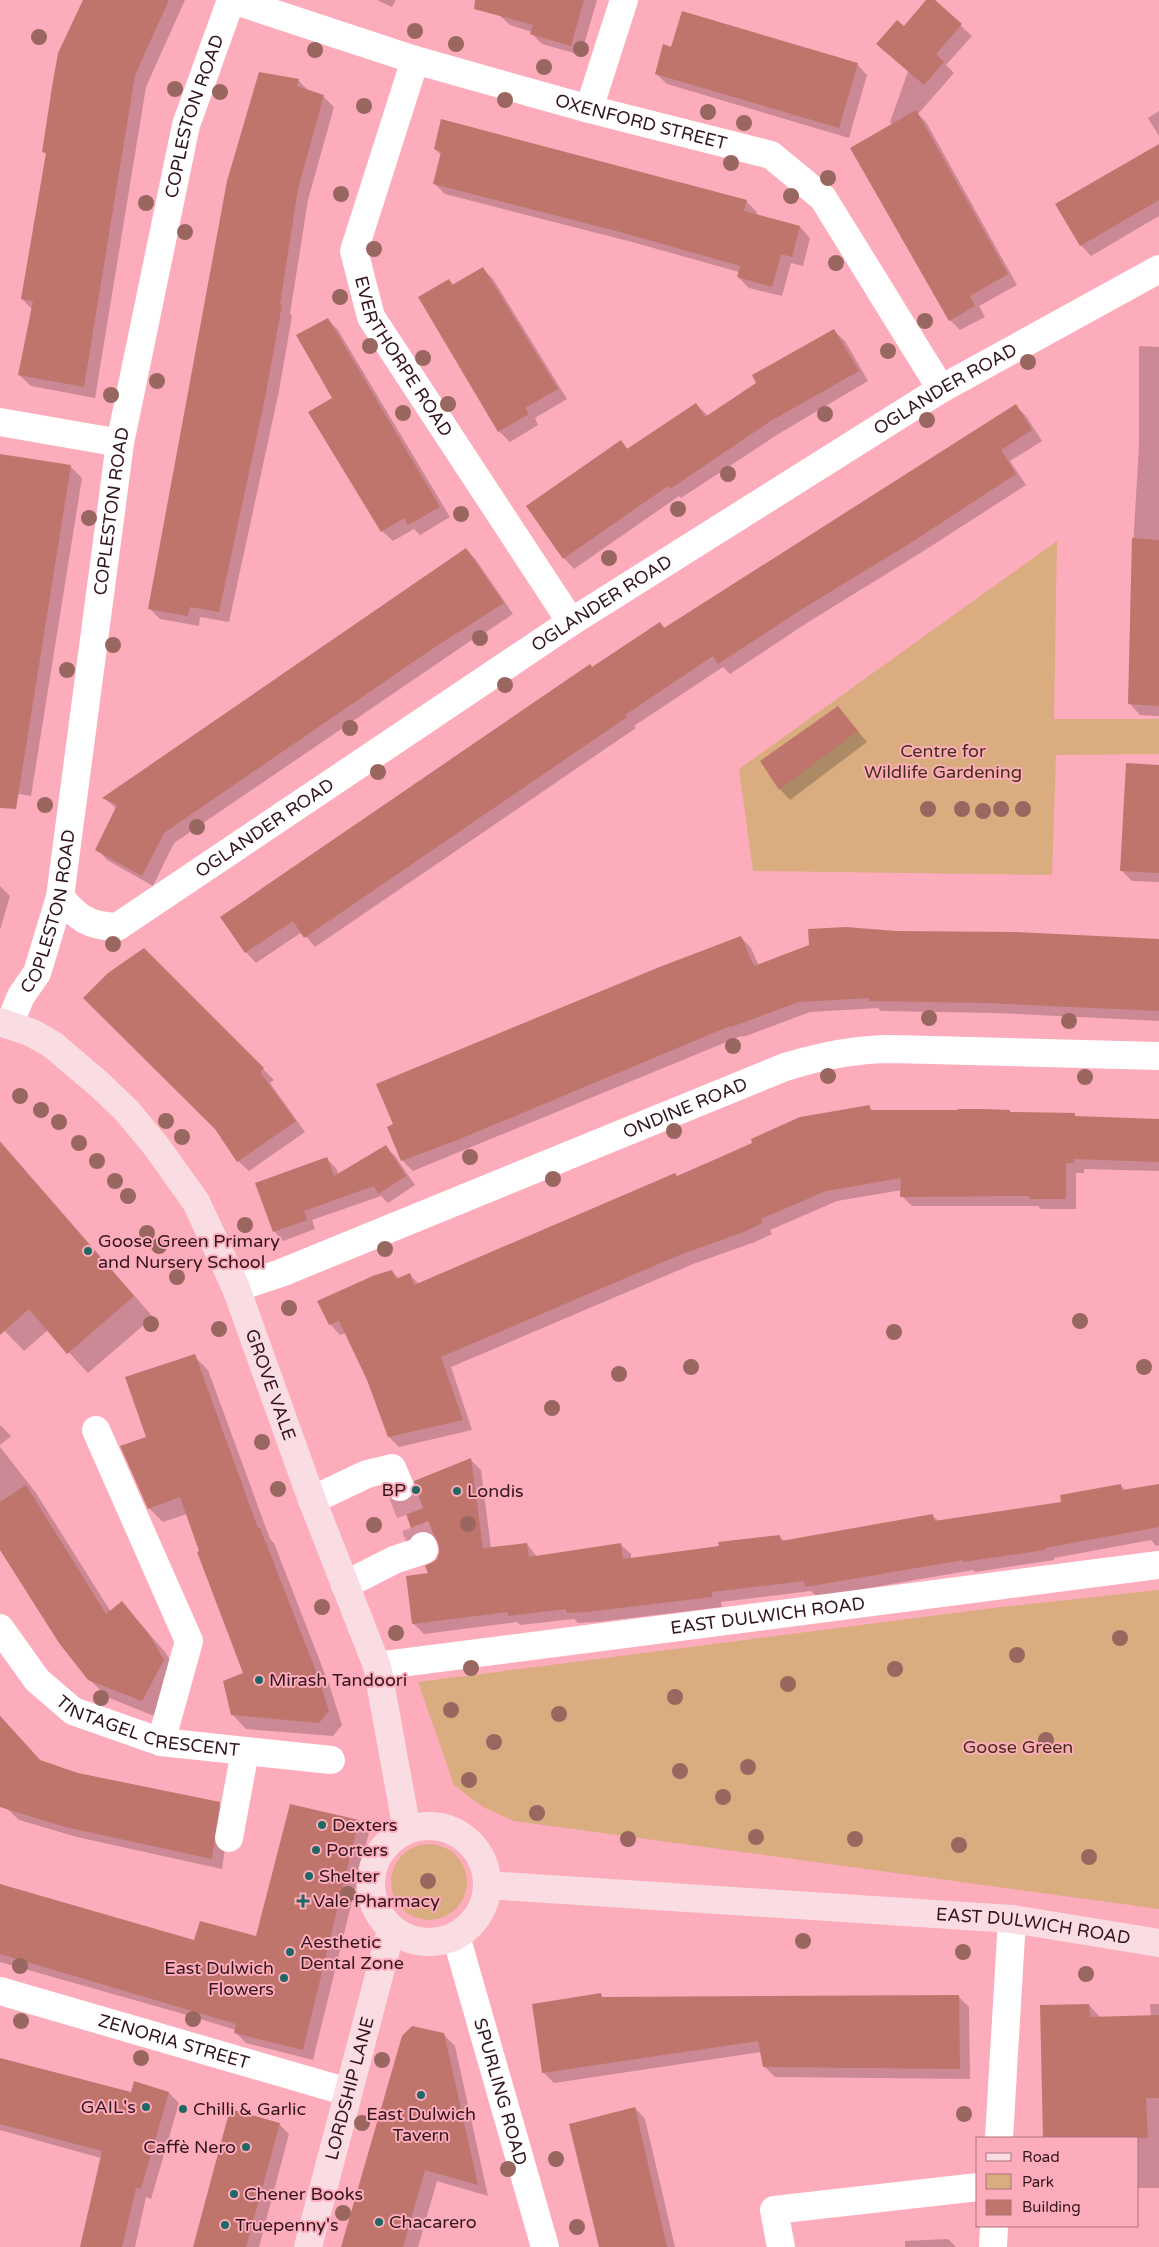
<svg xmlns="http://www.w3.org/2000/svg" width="1159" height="2247" font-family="'Varela Round',sans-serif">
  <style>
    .green { fill: #d9ad80 }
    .shadow { fill: #0003 }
    .building { fill: #c0756c }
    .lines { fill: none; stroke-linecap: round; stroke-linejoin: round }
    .minor-tunnel { stroke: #d58e9b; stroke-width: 28; stroke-dasharray: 28 14; stroke-linecap: butt }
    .minor { stroke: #fff; stroke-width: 28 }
    .major { stroke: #fadde2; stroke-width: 28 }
    .tree { fill: #996760 }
    .poi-dot { fill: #1e6963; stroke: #fdacbb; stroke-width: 2 }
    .labels { text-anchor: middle; stroke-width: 4; stroke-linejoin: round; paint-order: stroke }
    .street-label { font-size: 18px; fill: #34161d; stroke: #fdacbb }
    .park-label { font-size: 18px; fill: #472f15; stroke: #fdacbb }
    .poi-label { font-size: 18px; fill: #34161d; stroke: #fdacbb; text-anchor: start }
  </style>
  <rect width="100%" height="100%" fill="#fdacbb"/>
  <!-- green -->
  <g class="green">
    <polygon points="1057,541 1054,719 1159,719 1159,754 1056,755 1052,875 753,871 739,769"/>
    <polygon points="1159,1590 1159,1909 514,1821 483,1807 454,1785 418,1682 1001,1607"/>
    <circle cx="429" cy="1882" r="38"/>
  </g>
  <!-- shadow -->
  <g class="shadow">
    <polygon points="84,0 185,0 146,87 95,398 31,386 19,375 32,309 22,299 47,155 44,152"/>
    <polygon points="377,0 396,0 392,7"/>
    <polygon points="503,0 597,0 581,55 542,44 532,34 532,32 510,25 499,15"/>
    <polygon points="928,0 933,0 972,36 946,65 954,73 918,114 926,122 1017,285 979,306 985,317 960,330 950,320 893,125 890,122 915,52"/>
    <polygon points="672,49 857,64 867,75 849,138 667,84 656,74"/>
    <polygon points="298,80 309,91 323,96 334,107 308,200 290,314 292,316 279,391 229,622 200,617 199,626 160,619 150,609"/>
    <polygon points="1159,111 1159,136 1148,118"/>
    <polygon points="1159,146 1159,216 1091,256 1081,245"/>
    <polygon points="435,149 746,201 757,212 756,216 800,227 810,238 803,266 791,263 782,296 749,288 738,277 739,272 632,242 445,194 434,183 442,156"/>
    <polygon points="483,269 493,279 567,399 535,418 538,425 510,442 499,431 449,280 454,285"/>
    <polygon points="328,320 338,330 450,517 420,535 414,529 393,541 382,531"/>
    <polygon points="834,331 845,341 868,381 780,433 681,498 679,496 574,569 564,558 621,442 628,449 696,404 708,416"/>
    <polygon points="1139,346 1159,347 1159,716 1140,715 1130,704 1131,581 1139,446"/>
    <polygon points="1016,406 1026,416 1042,441 1010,461 1026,485 922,552 810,621 730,674 723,667 634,726 636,728 315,947 302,932 256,963 246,952 222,918 660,624 666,629"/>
    <polygon points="70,466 82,478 31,796 0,791 0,472"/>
    <polygon points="466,549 476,560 513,614 486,632 485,631 174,843 153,886 107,860 97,849 117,809 104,798"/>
    <polygon points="838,708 867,742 790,800 780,789"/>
    <polygon points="1159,766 1159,882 1132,881 1121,870"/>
    <polygon points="0,886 10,896 0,930"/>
    <polygon points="896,932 1159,941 1159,1021 996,1013 881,1011 878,1008 810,1012 743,1037 741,1036 413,1171 403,1161 388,1127 741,937 751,948 759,966"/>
    <polygon points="144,950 274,1080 270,1083 305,1132 249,1171 238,1161"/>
    <polygon points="869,1107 873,1111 1009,1111 1012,1113 1074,1115 1077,1118 1159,1120 1159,1171 1084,1169 1084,1173 1076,1173 1076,1209 1041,1209 1038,1206 912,1206 902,1196 902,1190 837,1201 770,1230 772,1234 755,1242 693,1264 451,1367 472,1430 399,1447 389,1437 368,1379 346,1333 340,1335 330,1324 391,1271 400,1279 410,1275 419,1284 678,1177"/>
    <polygon points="0,1141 153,1317 88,1373 48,1330 24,1351 0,1326"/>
    <polygon points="385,1147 395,1156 415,1185 388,1203 381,1196 312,1220 315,1229 283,1241 274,1231 327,1159 336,1168 339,1175"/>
    <polygon points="194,1356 208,1370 270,1539 274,1543 330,1687 342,1725 333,1736 246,1729 232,1714 245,1674 187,1514 163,1522 149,1508 147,1437"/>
    <polygon points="0,1425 11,1436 0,1445"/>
    <polygon points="0,1447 36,1493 111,1612 122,1603 165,1652 181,1678 159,1718 107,1697 89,1679 0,1548"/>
    <polygon points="471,1460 481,1470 491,1548 527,1544 537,1557 620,1544 631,1554 631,1559 720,1548 779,1536 785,1542 933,1516 938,1521 1063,1503 1121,1486 1126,1491 1159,1485 1159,1545 1156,1546 1151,1540 1054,1558 1054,1560 975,1572 973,1570 817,1597 811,1591 721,1602 722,1607 597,1622 578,1623 574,1619 520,1625 517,1622 424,1634 413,1623 440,1554 438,1541 430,1540 425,1543 414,1533"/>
    <polygon points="0,1716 41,1761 78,1774 219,1804 230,1814 222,1869 77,1837 19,1820 0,1802"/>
    <polygon points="359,1821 369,1832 313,2060 246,2043 235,2032 236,2030 187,2015 0,1962 0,1885 195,1942 257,1938"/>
    <polygon points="601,1995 604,1999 959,1997 969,2007 970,2079 775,2077 764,2066 761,2052 554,2083 543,2072"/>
    <polygon points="1150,2004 1159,2004 1159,2188 1138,2188 1138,2138 1045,2138 1041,2007 1089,2005 1101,2018 1151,2017"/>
    <polygon points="443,2034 455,2046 488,2196 437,2181 418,2247 343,2247"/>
    <polygon points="0,2059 132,2094 169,2093 179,2103 151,2199 146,2197 135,2247 81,2247 101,2158 0,2130"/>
    <polygon points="635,2108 645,2119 675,2247 601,2247"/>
    <polygon points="279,2124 289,2134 259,2247 194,2247"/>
    <polygon points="948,2239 956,2247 905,2247 905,2241"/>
  </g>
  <!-- building -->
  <g class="building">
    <polygon points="83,0 169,0 135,75 84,387 18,375 33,301 21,299 46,153 42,152 52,87 58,53"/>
    <polygon points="475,0 584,0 571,46 530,34 533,25 474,9"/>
    <polygon points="926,0 935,0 962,24 936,54 944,62 924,85 876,44 897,20 904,26"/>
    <polygon points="682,11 858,63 839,128 655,74 663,44 671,47"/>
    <polygon points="259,72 299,79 297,86 324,95 298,189 280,304 282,305 265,398 219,612 190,607 188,616 148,609 227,181"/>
    <polygon points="916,110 1008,274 970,296 975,306 949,321 850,148"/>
    <polygon points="441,119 747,200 744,211 800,226 792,257 781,254 772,287 737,277 740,266 620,232 433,184 441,152 434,149"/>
    <polygon points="1159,144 1159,200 1080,246 1055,204"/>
    <polygon points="483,267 558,389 525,408 529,414 498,432 418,297 449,279 452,285"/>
    <polygon points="328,318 440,507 408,525 404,518 381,532 308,412 332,398 296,335"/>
    <polygon points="834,329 859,371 769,422 670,489 668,486 563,559 526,506 621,440 627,449 696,403 705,417 756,383 752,375"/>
    <polygon points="1016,404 1032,430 1001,450 1016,474 912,542 799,611 718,664 713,656 625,715 627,717 304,938 293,921 245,953 220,917 590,664 592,667 660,622 664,628"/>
    <polygon points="0,454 71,465 16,809 0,808"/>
    <polygon points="1132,538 1159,540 1159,706 1128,704"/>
    <polygon points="466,548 504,603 435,647 164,833 142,876 95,850 117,805 102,798"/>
    <polygon points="838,706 858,731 779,790 760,761"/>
    <polygon points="1126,763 1159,765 1159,873 1120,871"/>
    <polygon points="846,927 896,931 1014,932 1159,939 1159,1011 985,1003 869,1001 869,998 799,1002 731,1027 730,1026 460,1139 401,1161 387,1127 393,1124 376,1084 662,966 741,936 754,966 809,945 808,929"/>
    <polygon points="144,948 264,1068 260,1072 296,1121 237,1162 215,1129 83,998 108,973"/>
    <polygon points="870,1105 870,1110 958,1110 958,1109 984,1109 1010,1110 1010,1112 1075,1113 1075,1116 1159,1119 1159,1162 1074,1159 1074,1163 1066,1163 1066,1199 1029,1199 1029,1196 900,1197 901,1178 826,1191 761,1219 762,1223 744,1232 682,1254 441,1357 463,1420 388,1437 367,1380 339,1321 329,1325 317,1301 375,1275 392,1270 396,1279 410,1273 414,1285 675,1173 677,1176 716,1159 752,1143 751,1139 800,1117"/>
    <polygon points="0,1142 134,1296 67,1354 29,1309 0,1335"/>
    <polygon points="386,1145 406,1176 378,1194 374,1186 304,1211 307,1220 273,1232 255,1183 327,1157 334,1176"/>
    <polygon points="195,1354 258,1528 260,1528 316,1671 329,1711 319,1723 231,1715 223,1681 243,1673 197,1552 199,1551 180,1497 148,1509 120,1446 146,1437 125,1377"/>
    <polygon points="471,1458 483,1548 527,1543 529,1557 621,1543 623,1559 719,1546 718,1542 780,1535 781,1541 933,1514 934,1521 1061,1502 1060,1495 1121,1484 1122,1490 1159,1484 1159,1527 1045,1548 1045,1550 963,1562 963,1560 805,1587 804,1581 712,1592 712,1597 587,1612 567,1613 566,1609 508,1616 508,1612 412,1624 406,1576 428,1573 425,1566 436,1560 439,1553 439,1547 435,1536 428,1531 420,1531 413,1534 402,1502 413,1496 416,1488 414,1481"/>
    <polygon points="26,1485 106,1614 122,1601 148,1633 164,1660 142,1701 88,1680 59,1643 0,1550 0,1502"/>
    <polygon points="0,1716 40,1760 78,1773 220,1802 212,1859 65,1827 0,1807"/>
    <polygon points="290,1804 359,1820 303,2050 234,2033 236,2024 0,1954 0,1884 194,1940 200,1921 256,1936"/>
    <polygon points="601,1993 602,1997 959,1995 960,2069 763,2067 758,2041 542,2073 532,2004"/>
    <polygon points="1089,2004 1090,2017 1159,2015 1159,2098 1146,2098 1148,2138 1043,2138 1040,2005"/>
    <polygon points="412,2026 444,2033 478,2185 425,2170 403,2247 341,2247 402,2036"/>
    <polygon points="0,2058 131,2092 134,2081 169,2092 141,2189 136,2188 122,2247 80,2247 102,2151 0,2124"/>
    <polygon points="635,2107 667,2247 599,2247 569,2124"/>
    <polygon points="230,2109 280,2123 246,2247 193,2247"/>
  </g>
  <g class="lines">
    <!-- minor-tunnel -->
    <polyline class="minor-tunnel" points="400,1487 423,1546"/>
    <!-- minor -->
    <g class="minor">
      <path id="s1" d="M233 0 415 60 589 109 771 155 823 198 941 389"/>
      <path id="s2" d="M415 60 354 251 371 317 571 622"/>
      <polyline points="589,109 624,0"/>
      <polyline points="0,422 120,443"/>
      <path id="s3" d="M60 897C78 918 88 926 117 927L571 622 941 389 1159 269"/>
      <path id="s4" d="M9 1025 21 996 37 973 60 897 120 443 186 125 231 0"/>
      <path id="s5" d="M236 1288 281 1273 785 1067C821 1056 854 1049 892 1049L1159 1056"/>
      <polyline points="96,1430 189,1641 161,1742"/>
      <polyline points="312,1500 367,1474 392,1468 400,1487"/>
      <polyline points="345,1585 394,1560 424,1550 423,1546"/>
      <path id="s6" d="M0 1628 37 1680 73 1711 161 1742 331 1760"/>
      <path id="s7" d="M377 1666 1159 1565"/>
      <polyline points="229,1838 245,1751"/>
      <path id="s8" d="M456 1936 545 2247"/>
      <path id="s9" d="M0 1991 348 2092"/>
      <polyline points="999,2138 1012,1919"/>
      <polyline points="781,2247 774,2210 978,2187"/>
      <polyline points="993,2247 994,2226"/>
    </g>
    <!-- major -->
    <g class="major">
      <path id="s10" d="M0 1022 32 1033 53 1045 101 1086 127 1111 156 1146 196 1202 236 1288 312 1500 377 1666 407 1830"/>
      <circle cx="429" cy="1884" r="58"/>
      <path id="s11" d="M487 1885 1012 1919 1159 1943"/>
      <path id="s12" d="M308 2247 391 1930"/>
    </g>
  </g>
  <!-- trees -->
  <g class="tree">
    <circle cx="415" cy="31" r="8"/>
    <circle cx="39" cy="37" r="8"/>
    <circle cx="456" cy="44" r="8"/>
    <circle cx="581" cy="49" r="8"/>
    <circle cx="315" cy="50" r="8"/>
    <circle cx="544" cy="67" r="8"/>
    <circle cx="175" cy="89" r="8"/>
    <circle cx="220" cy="92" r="8"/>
    <circle cx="505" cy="100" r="8"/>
    <circle cx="364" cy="106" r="8"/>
    <circle cx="708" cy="112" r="8"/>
    <circle cx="744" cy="123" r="8"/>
    <circle cx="731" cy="163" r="8"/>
    <circle cx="828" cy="178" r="8"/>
    <circle cx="341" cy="194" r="8"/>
    <circle cx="791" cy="196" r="8"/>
    <circle cx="146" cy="203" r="8"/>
    <circle cx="185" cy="232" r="8"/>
    <circle cx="374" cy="249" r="8"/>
    <circle cx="836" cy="263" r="8"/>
    <circle cx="340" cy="297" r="8"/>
    <circle cx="925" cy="321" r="8"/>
    <circle cx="370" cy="346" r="8"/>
    <circle cx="888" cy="351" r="8"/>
    <circle cx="423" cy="358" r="8"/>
    <circle cx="1028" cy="362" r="8"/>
    <circle cx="157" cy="381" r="8"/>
    <circle cx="111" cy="395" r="8"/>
    <circle cx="448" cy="404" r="8"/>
    <circle cx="403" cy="413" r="8"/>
    <circle cx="825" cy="414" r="8"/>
    <circle cx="927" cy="420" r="8"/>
    <circle cx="728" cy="474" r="8"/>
    <circle cx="678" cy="509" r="8"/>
    <circle cx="461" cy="514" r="8"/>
    <circle cx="89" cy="518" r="8"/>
    <circle cx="609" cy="558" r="8"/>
    <circle cx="480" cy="638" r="8"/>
    <circle cx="113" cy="645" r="8"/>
    <circle cx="67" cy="670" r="8"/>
    <circle cx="505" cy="685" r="8"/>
    <circle cx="350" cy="728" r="8"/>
    <circle cx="378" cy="772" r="8"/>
    <circle cx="45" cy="805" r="8"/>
    <circle cx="928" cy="809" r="8"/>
    <circle cx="962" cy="809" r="8"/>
    <circle cx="1001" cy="809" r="8"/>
    <circle cx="1023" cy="809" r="8"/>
    <circle cx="983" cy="811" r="8"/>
    <circle cx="197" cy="827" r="8"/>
    <circle cx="113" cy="944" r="8"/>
    <circle cx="929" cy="1018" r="8"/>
    <circle cx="1069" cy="1021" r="8"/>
    <circle cx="733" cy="1046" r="8"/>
    <circle cx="828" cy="1076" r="8"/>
    <circle cx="1085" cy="1077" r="8"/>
    <circle cx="20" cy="1096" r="8"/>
    <circle cx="41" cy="1110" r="8"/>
    <circle cx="166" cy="1121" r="8"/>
    <circle cx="59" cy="1122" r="8"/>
    <circle cx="674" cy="1131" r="8"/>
    <circle cx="182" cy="1137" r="8"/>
    <circle cx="79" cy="1143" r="8"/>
    <circle cx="470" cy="1157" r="8"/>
    <circle cx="97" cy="1161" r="8"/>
    <circle cx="553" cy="1179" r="8"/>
    <circle cx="115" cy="1181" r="8"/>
    <circle cx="128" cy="1196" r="8"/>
    <circle cx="245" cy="1225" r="8"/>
    <circle cx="147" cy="1233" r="8"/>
    <circle cx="159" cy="1246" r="8"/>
    <circle cx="385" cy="1249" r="8"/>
    <circle cx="177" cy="1277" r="8"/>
    <circle cx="289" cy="1308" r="8"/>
    <circle cx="1080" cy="1321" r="8"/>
    <circle cx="151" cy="1324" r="8"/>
    <circle cx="219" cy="1329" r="8"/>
    <circle cx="894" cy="1332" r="8"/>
    <circle cx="691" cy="1367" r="8"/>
    <circle cx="1144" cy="1367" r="8"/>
    <circle cx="619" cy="1374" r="8"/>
    <circle cx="552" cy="1408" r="8"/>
    <circle cx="262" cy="1442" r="8"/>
    <circle cx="278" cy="1489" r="8"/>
    <circle cx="468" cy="1524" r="8"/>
    <circle cx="374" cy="1525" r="8"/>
    <circle cx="322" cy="1607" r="8"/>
    <circle cx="396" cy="1633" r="8"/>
    <circle cx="1120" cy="1638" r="8"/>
    <circle cx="1017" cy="1655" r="8"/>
    <circle cx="471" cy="1668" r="8"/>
    <circle cx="895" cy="1669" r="8"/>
    <circle cx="788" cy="1684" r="8"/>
    <circle cx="675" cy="1697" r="8"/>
    <circle cx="101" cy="1698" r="8"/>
    <circle cx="451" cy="1710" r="8"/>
    <circle cx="559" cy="1714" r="8"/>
    <circle cx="1046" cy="1740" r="8"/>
    <circle cx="494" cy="1742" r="8"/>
    <circle cx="748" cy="1767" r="8"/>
    <circle cx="680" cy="1771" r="8"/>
    <circle cx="469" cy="1780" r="8"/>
    <circle cx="723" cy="1797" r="8"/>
    <circle cx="537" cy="1813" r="8"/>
    <circle cx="756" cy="1837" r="8"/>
    <circle cx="628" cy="1839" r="8"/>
    <circle cx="855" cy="1839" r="8"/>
    <circle cx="959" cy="1845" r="8"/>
    <circle cx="1089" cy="1857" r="8"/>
    <circle cx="428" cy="1881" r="8"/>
    <circle cx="348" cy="1894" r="8"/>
    <circle cx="803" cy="1941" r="8"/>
    <circle cx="963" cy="1952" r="8"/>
    <circle cx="20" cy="1966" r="8"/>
    <circle cx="1086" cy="1974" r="8"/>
    <circle cx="193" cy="2019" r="8"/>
    <circle cx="21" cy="2021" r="8"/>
    <circle cx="141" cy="2058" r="8"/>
    <circle cx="382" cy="2060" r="8"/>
    <circle cx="964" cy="2114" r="8"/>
    <circle cx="362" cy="2123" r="8"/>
    <circle cx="556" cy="2159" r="8"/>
    <circle cx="508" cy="2169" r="8"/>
    <circle cx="343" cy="2213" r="8"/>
    <circle cx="577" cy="2227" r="8"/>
  </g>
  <!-- markers -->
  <g class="poi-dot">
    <circle cx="88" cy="1251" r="5"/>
    <circle cx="416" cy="1490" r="5"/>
    <circle cx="457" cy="1491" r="5"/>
    <circle cx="259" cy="1680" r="5"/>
    <circle cx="322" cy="1825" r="5"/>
    <circle cx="316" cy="1850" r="5"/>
    <circle cx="309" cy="1876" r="5"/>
    <path d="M300.5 1893.5h5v5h5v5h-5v5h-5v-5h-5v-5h5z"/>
    <circle cx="290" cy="1952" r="5"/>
    <circle cx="284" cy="1978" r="5"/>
    <circle cx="421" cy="2095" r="5"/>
    <circle cx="146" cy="2107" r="5"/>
    <circle cx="183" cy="2109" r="5"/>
    <circle cx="246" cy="2147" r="5"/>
    <circle cx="234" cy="2194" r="5"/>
    <circle cx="379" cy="2222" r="5"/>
    <circle cx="225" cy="2225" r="5"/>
  </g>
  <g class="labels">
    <!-- street labels -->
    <g class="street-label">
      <text dy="6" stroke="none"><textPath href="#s4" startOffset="932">COPLESTON ROAD</textPath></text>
      <text dy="6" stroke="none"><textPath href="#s1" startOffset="426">OXENFORD STREET</textPath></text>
      <text dy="6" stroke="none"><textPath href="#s2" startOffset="318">EVERTHORPE ROAD</textPath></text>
      <text dy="6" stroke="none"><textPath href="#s3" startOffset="1055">OGLANDER ROAD</textPath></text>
      <text dy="6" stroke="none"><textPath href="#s4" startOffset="528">COPLESTON ROAD</textPath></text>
      <text dy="6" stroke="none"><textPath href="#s3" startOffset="650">OGLANDER ROAD</textPath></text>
      <text dy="6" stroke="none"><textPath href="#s3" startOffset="245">OGLANDER ROAD</textPath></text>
      <text dy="6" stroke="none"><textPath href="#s4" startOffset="122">COPLESTON ROAD</textPath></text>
      <text dy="6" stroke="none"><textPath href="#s5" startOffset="484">ONDINE ROAD</textPath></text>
      <text dy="6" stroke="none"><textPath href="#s10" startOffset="469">GROVE VALE</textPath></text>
      <text dy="6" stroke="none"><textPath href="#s7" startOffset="394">EAST DULWICH ROAD</textPath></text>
      <text dy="6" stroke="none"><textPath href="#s6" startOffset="188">TINTAGEL CRESCENT</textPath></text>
      <text dy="6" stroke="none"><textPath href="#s11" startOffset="548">EAST DULWICH ROAD</textPath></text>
      <text dy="6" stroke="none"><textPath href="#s9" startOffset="181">ZENORIA STREET</textPath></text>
      <text dy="6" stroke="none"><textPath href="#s12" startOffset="164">LORDSHIP LANE</textPath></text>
      <text dy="6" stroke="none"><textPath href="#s8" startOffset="162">SPURLING ROAD</textPath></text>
    </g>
    <!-- park labels -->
    <g class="park-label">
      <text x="943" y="757">Centre for<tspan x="943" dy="21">Wildlife Gardening</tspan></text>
      <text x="1018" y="1753">Goose Green</text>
    </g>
    <!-- poi labels -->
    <g class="poi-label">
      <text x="98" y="1247">Goose Green Primary<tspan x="98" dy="21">and Nursery School</tspan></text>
      <text x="406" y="1496" text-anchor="end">BP</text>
      <text x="467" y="1497">Londis</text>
      <text x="269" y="1686">Mirash Tandoori</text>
      <text x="332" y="1831">Dexters</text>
      <text x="326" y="1856">Porters</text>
      <text x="319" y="1882">Shelter</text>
      <text x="313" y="1907">Vale Pharmacy</text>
      <text x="300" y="1948">Aesthetic<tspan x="300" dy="21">Dental Zone</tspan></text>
      <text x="274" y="1974" text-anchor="end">East Dulwich<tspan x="274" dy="21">Flowers</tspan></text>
      <text x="136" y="2113" text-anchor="end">GAIL's</text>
      <text x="193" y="2115">Chilli &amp; Garlic</text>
      <text x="421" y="2120" text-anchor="middle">East Dulwich<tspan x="421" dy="21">Tavern</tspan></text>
      <text x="236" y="2153" text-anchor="end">Caffè Nero</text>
      <text x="244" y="2200">Chener Books</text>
      <text x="389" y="2228">Chacarero</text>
      <text x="235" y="2231">Truepenny's</text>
    </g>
  </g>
  <!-- legend -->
  <rect x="976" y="2137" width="162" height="90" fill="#fdacbb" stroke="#ad707c"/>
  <rect x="986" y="2153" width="25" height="8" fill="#fadde2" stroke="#ad707c"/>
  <text x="1022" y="2162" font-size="15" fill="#34161d">Road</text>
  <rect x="986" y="2174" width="25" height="15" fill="#d9ad80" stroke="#ad707c"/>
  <text x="1022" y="2187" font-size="15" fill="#34161d">Park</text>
  <rect x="986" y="2200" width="25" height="15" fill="#c0756c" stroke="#ad707c"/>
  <text x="1022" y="2212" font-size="15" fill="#34161d">Building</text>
</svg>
